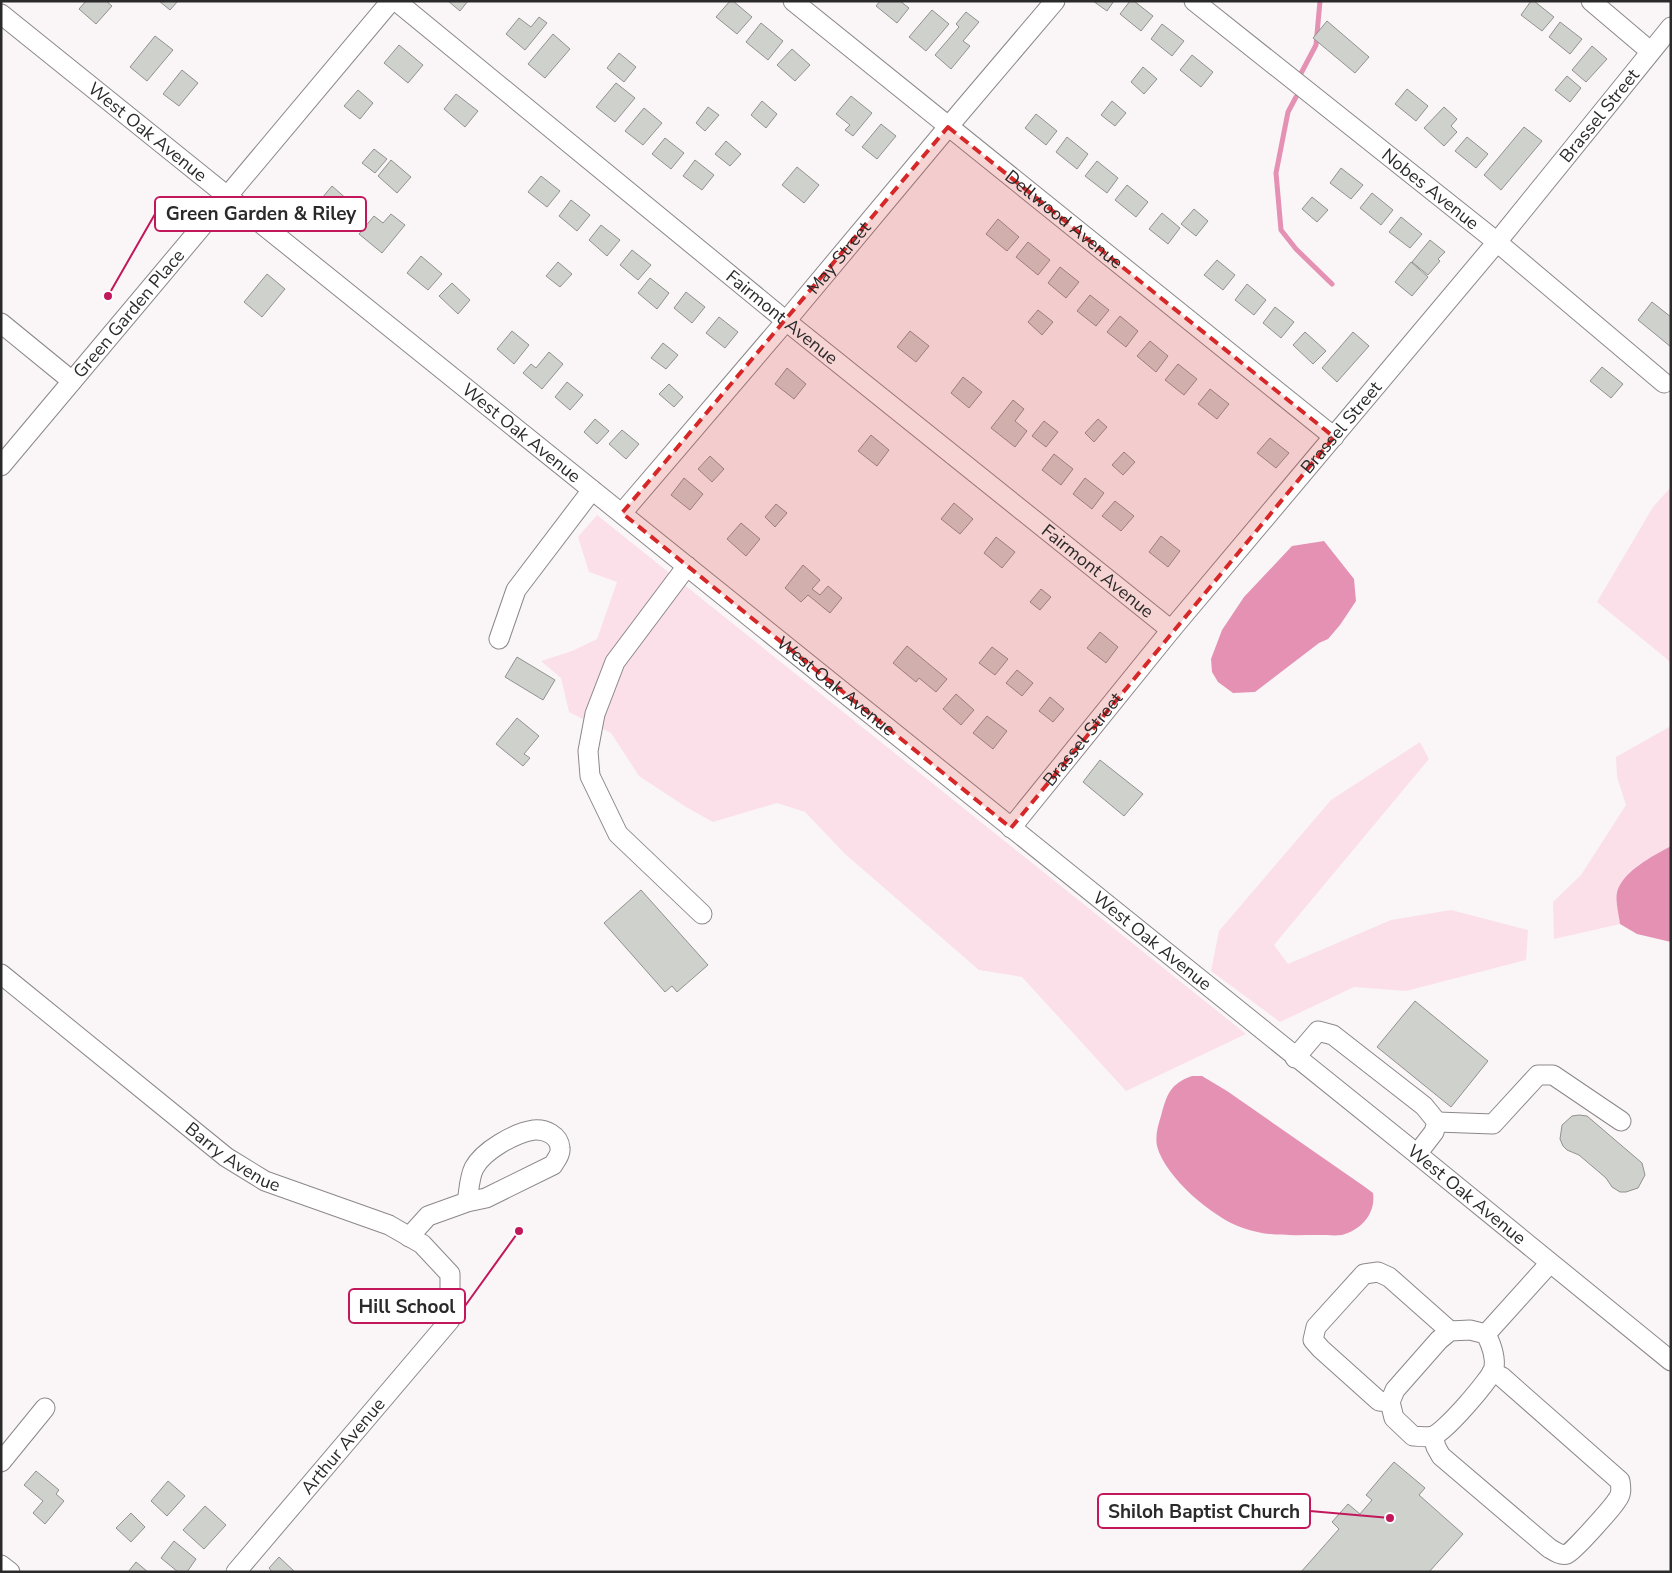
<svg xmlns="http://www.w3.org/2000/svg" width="1672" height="1573" font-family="'Nunito Sans',sans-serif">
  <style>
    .green { fill: #fbe0ea }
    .water { fill: #e491b3 }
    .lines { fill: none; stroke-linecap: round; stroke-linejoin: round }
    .stream { stroke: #e491b3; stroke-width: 5 }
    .building { fill: #cfd1cd; stroke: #91928f }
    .minor-casing { stroke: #8c888a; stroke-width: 21 }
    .minor { stroke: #fff; stroke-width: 19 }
    .marked { fill: #d62828; fill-opacity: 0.2; stroke: #d62828; stroke-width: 4; stroke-dasharray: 10 6; stroke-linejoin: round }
    .labels { text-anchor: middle; stroke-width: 4.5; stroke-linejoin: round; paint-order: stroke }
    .street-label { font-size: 18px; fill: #2b2a2a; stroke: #fff }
    .leader { fill: none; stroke: #c2185b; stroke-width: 2 }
    .callout-dot { fill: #c2185b; stroke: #fff; stroke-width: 2 }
    .callout { fill: #fff; stroke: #c2185b; stroke-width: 2 }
    .callout-label { font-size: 19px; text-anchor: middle; font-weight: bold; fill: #2b2a2a }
  </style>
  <rect width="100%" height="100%" fill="#faf6f7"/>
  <!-- green -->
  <g class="green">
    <polygon points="1671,487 1671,664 1667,659 1597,602 1653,507"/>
    <polygon points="597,515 1246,1034 1126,1091 1022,977 979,970 845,854 805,812 777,803 713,822 686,807 639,776 611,733 569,712 561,678 541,661 572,651 597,639 617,582 589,572 578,537"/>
    <polygon points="1671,726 1671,846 1639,866 1616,893 1620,924 1554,939 1553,902 1581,875 1626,805 1617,777 1616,757"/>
    <polygon points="1420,742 1429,759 1274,945 1288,964 1391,920 1451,910 1528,930 1526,960 1406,991 1354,987 1280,1022 1211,971 1219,931 1331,800"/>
  </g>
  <!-- water -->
  <g class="water">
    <polygon points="1324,541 1354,579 1356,601 1340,625 1328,639 1319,643 1255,692 1233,693 1218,682 1212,672 1211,659 1222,630 1244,597 1292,546"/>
    <path d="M1671 846V942L1637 934 1620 924C1619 916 1615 899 1617 892 1623 871 1653 856 1671 846Z"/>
    <path d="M1192 1076H1202L1227 1091 1365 1187 1373 1193C1376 1214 1361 1230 1342 1235 1335 1236 1326 1235 1319 1235 1294 1235 1267 1237 1243 1228 1213 1218 1165 1177 1157 1146 1155 1136 1158 1125 1161 1116 1167 1094 1170 1084 1192 1076Z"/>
  </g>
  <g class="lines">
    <!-- stream -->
    <g class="stream">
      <polyline points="1298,79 1316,45 1320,1"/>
      <polyline points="1296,97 1288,112 1276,173 1281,230 1296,249 1332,284"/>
    </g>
  </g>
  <!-- building -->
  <g class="building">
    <polygon points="86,1 106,1 112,6 96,24 79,9"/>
    <polygon points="159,1 178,1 170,10"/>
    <polygon points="448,1 468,1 460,11"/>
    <polygon points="730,1 733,1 752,17 737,34 716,17"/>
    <polygon points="880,1 900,1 909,8 897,23 876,6"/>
    <polygon points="1093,1 1114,1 1107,11"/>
    <polygon points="1130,1 1134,1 1153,16 1141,31 1120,14"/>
    <polygon points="1531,1 1534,1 1554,17 1542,31 1521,15"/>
    <polygon points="932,10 949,24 926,51 909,37"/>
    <polygon points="966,12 979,22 963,41 970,46 951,69 935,55 959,27 956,24"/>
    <polygon points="539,17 547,23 525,50 506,34 519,18 531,27"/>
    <polygon points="1327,21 1369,57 1355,73 1313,38"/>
    <polygon points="1560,22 1582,39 1570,54 1549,37"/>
    <polygon points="761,23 783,41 768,60 746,42"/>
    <polygon points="1162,24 1184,41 1172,56 1151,39"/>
    <polygon points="553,34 570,49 545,78 528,64"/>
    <polygon points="155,36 173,50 147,81 130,67"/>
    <polygon points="399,45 423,65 408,83 384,63"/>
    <polygon points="1592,46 1607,59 1586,82 1572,70"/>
    <polygon points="792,49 810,65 795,81 777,65"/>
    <polygon points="619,53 636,67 624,82 607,68"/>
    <polygon points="1192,55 1213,72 1201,87 1180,70"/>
    <polygon points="1143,67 1157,79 1144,94 1131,82"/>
    <polygon points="182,70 198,83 179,106 163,94"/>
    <polygon points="1567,76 1581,88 1570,102 1555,90"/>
    <polygon points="616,83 635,98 615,122 596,107"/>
    <polygon points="1407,89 1428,106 1416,121 1395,104"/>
    <polygon points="358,90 373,103 360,119 344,106"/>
    <polygon points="456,94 478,111 465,127 444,109"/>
    <polygon points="851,96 872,113 853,136 845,130 850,125 836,114"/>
    <polygon points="762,101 777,114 766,128 751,115"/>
    <polygon points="1112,101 1126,113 1115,126 1101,115"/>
    <polygon points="708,107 719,115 705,131 696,123"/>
    <polygon points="1444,107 1457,119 1451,126 1457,132 1444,146 1424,128"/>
    <polygon points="644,108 662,123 643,145 625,131"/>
    <polygon points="1036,114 1057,131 1046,145 1025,128"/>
    <polygon points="881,124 896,136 877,159 862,147"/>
    <polygon points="1524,127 1542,141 1501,190 1484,175"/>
    <polygon points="1067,137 1088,154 1077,169 1056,152"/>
    <polygon points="1467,137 1488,154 1476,168 1455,151"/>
    <polygon points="665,138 684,153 671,169 652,154"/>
    <polygon points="726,141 741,154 730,166 715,154"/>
    <polygon points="374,149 387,159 375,173 362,163"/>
    <polygon points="391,160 411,177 397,193 378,176"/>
    <polygon points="695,160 714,175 702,190 683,176"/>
    <polygon points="1097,161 1118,178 1107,193 1085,176"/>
    <polygon points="797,167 819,185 804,203 782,185"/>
    <polygon points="1341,168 1363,185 1351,199 1330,183"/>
    <polygon points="541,176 560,191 547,207 528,192"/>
    <polygon points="1127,185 1148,202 1136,217 1115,200"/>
    <polygon points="332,186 349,201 330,225 312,210"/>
    <polygon points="1372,193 1393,210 1381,225 1360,208"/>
    <polygon points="1312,197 1328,210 1317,222 1302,209"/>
    <polygon points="571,200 590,215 577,231 559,216"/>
    <polygon points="1194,209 1208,221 1196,236 1181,224"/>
    <polygon points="1162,213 1180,228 1168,244 1149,229"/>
    <polygon points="391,214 405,225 382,253 359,234 374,216 383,223"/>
    <polygon points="1401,217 1422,234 1410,248 1389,232"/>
    <polygon points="998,219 1019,237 1007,251 986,234"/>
    <polygon points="601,225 620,240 607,256 589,240"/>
    <polygon points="1430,240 1445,252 1438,259 1440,261 1428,275 1412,262"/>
    <polygon points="1028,242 1050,260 1038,275 1016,257"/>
    <polygon points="632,250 651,265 638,280 620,265"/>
    <polygon points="421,256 442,274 428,290 407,273"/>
    <polygon points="1217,260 1235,275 1223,290 1204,275"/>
    <polygon points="558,262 572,274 560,287 546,276"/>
    <polygon points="1411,262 1428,277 1412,296 1395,282"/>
    <polygon points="1060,267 1079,282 1066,298 1048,283"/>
    <polygon points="267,274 285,289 262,317 244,302"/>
    <polygon points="650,278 669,293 657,309 638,293"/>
    <polygon points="452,283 470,300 458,314 439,296"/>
    <polygon points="1247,284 1266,300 1254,315 1235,300"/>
    <polygon points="686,292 705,307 692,323 674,308"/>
    <polygon points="1090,295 1109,310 1096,326 1077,311"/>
    <polygon points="1652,302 1671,317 1671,347 1638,320"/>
    <polygon points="1275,307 1294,322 1281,338 1263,323"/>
    <polygon points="1038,310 1053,322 1042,335 1028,322"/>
    <polygon points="1120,316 1138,331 1126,347 1107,332"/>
    <polygon points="719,317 738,332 725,348 706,333"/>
    <polygon points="512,331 529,345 514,364 497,349"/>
    <polygon points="910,331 929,346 916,362 897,347"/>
    <polygon points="1305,332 1326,351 1313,364 1293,345"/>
    <polygon points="1353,332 1369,346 1337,382 1322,368"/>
    <polygon points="1150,341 1168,356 1156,372 1137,356"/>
    <polygon points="663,343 678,355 666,369 651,358"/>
    <polygon points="549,352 563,364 542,389 523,373 531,364 536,368"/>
    <polygon points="1178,364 1197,379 1184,395 1165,380"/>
    <polygon points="1602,367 1623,384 1611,398 1590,381"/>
    <polygon points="787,368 806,384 794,399 775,384"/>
    <polygon points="963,377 982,392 969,408 951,393"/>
    <polygon points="567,382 583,395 570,410 555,397"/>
    <polygon points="669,384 683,397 674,407 659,394"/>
    <polygon points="1210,389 1229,404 1217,419 1198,404"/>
    <polygon points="1013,400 1024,409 1015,421 1027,431 1015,447 991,428"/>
    <polygon points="595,419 609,431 597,444 584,432"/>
    <polygon points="1098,419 1107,427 1094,442 1085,433"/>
    <polygon points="1044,421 1058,432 1046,447 1032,436"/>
    <polygon points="622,430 639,444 626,459 609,444"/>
    <polygon points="871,435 889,450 877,466 858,451"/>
    <polygon points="1270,438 1289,453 1276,468 1257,453"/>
    <polygon points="1124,452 1135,462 1123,475 1112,465"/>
    <polygon points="1054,454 1073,469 1061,485 1042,470"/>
    <polygon points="710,456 724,469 712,482 698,469"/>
    <polygon points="684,478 703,494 690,510 671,495"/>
    <polygon points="1085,478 1104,493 1092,509 1073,494"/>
    <polygon points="1115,501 1134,516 1121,531 1102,516"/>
    <polygon points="954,503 973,519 960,534 941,519"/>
    <polygon points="776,504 787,513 775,527 765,517"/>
    <polygon points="741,523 760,539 746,556 727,539"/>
    <polygon points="1161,536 1180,551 1168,567 1149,552"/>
    <polygon points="996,537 1015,552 1002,568 984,553"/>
    <polygon points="803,565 820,580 812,589 820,595 828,586 842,598 830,613 808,595 801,602 785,588"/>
    <polygon points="1041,589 1051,597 1040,610 1030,602"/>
    <polygon points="1100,632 1118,647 1106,663 1087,648"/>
    <polygon points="907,646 947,679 936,692 919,678 916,682 893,663"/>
    <polygon points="992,647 1008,659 995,675 979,663"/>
    <polygon points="517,657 555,680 543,700 505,677"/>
    <polygon points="1017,670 1033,683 1022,696 1006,683"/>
    <polygon points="956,694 974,710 961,725 943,709"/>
    <polygon points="1050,697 1064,709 1053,722 1039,711"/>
    <polygon points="987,716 1007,731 993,749 973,733"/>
    <polygon points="517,718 539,736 524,754 530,758 523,766 496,744"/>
    <polygon points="1100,760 1143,794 1124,816 1083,782"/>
    <polygon points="641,890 708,965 677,992 672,986 665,992 604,923"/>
    <polygon points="1415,1001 1488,1061 1451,1107 1377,1047"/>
    <polygon points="1579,1115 1587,1116 1642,1163 1645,1175 1638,1188 1626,1192 1620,1192 1612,1187 1606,1178 1579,1155 1567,1150 1563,1146 1560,1139 1562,1125 1572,1116"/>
    <polygon points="1394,1462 1425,1488 1419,1495 1463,1534 1429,1572 1301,1572 1339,1529 1332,1522 1348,1504 1360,1514 1372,1500 1366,1495"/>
    <polygon points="36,1471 59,1490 56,1494 64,1501 45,1524 33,1513 43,1501 24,1485"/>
    <polygon points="168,1481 185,1496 167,1516 151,1501"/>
    <polygon points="205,1506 226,1525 204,1549 183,1530"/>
    <polygon points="131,1513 145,1527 131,1542 116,1528"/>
    <polygon points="174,1541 196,1559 187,1572 178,1572 161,1558"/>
    <polygon points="279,1557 295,1572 272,1572 269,1568"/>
    <polygon points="136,1562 148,1572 128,1572"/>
  </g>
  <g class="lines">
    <!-- minor casing -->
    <g class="minor-casing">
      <g id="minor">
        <path id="s1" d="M396 1 786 321 1171 630"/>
        <path id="s2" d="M793 1 1334 437"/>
        <path id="s3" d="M1194 1 1497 242 1664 383"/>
        <polyline points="1591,1 1650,51"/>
        <path id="s4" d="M1 14 1417 1154 1671 1361"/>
        <polyline points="1,323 72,381"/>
        <path id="s5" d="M1 466 391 1"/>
        <path id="s6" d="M622 513 786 321 948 127 1055 1"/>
        <polyline points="687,566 615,662 595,714 588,751 590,776 618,834 702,914"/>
        <polyline points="499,639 516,590 592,490"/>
        <path id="s7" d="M1011 828 1171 630 1497 242 1671 27"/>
        <path id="s8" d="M1 974 226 1157 265 1181 389 1225 422 1244 450 1274V1320L236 1572"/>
        <polyline points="1295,1058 1318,1031 1333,1035 1424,1106 1437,1122 1434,1132 1417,1154"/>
        <polyline points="1437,1122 1493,1124 1538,1075 1553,1075 1621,1121"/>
        <path d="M409 1237 428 1216 467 1202 486 1198 553 1165C556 1160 561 1154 560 1148 559 1135 545 1129 534 1130 514 1133 483 1151 474 1168 469 1178 469 1192 467 1202"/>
        <path d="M1470 1330 1486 1334C1491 1344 1496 1356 1494 1368 1492 1378 1443 1434 1433 1436 1427 1438 1419 1436 1413 1436L1394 1418 1390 1402 1395 1390 1439 1340 1450 1331Z"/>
        <polyline points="1486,1334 1550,1263"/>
        <polyline points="1390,1402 1379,1401 1321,1349 1313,1340 1316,1327 1364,1274 1378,1272 1389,1277 1450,1331"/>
        <path d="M1433 1436 1436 1447 1441 1456 1549 1548C1554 1551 1561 1556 1567 1554 1573 1552 1613 1507 1617 1500 1622 1494 1621 1488 1620 1481L1502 1377 1492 1372"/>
        <polyline points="1,1462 45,1408"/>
        <polyline points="1,1565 10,1572"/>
      </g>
    </g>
    <!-- minor -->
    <use href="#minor" class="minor"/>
  </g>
  <!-- marked area -->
  <path class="marked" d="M948 127 1334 437 1011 828 622 513Z"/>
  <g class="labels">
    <!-- street labels -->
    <g class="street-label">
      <text dy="6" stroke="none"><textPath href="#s7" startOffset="924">Brassel Street</textPath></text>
      <text dy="6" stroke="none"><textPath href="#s4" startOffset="188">West Oak Avenue</textPath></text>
      <text dy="6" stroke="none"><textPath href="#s3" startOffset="302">Nobes Avenue</textPath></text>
      <text dy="6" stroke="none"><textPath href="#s2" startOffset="348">Dellwood Avenue</textPath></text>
      <text dy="6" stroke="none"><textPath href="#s6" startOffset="335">May Street</textPath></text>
      <text dy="6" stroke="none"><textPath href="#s5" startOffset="199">Green Garden Place</textPath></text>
      <text dy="6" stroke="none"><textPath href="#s1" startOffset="499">Fairmont Avenue</textPath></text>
      <text dy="6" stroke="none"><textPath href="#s7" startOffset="519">Brassel Street</textPath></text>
      <text dy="6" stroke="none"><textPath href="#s4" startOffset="668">West Oak Avenue</textPath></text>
      <text dy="6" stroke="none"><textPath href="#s1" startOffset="904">Fairmont Avenue</textPath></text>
      <text dy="6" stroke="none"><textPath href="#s4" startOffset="1072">West Oak Avenue</textPath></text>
      <text dy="6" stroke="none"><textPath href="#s7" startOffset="114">Brassel Street</textPath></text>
      <text dy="6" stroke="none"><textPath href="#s4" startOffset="1478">West Oak Avenue</textPath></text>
      <text dy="6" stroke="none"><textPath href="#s8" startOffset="296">Barry Avenue</textPath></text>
      <text dy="6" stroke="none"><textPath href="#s4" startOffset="1882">West Oak Avenue</textPath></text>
      <text transform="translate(343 1446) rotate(-50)" y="6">Arthur Avenue</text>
    </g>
  </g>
  <!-- callouts -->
  <path class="leader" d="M108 296L155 214M519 1231L465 1306M1390 1518L1310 1511"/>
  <g class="callout-dot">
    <circle cx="108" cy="296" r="5"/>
    <circle cx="519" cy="1231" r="5"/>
    <circle cx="1390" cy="1518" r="5"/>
  </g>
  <g class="callout">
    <rect x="155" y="197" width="211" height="34" rx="5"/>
    <rect x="349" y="1289" width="116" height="34" rx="5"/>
    <rect x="1098" y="1494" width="212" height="34" rx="5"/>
  </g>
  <g class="callout-label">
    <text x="261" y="220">Green Garden &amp; Riley</text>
    <text x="407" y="1313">Hill School</text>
    <text x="1204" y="1518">Shiloh Baptist Church</text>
  </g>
  <!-- border -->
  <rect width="1672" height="1573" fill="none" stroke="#2b2a2a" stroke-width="5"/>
</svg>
